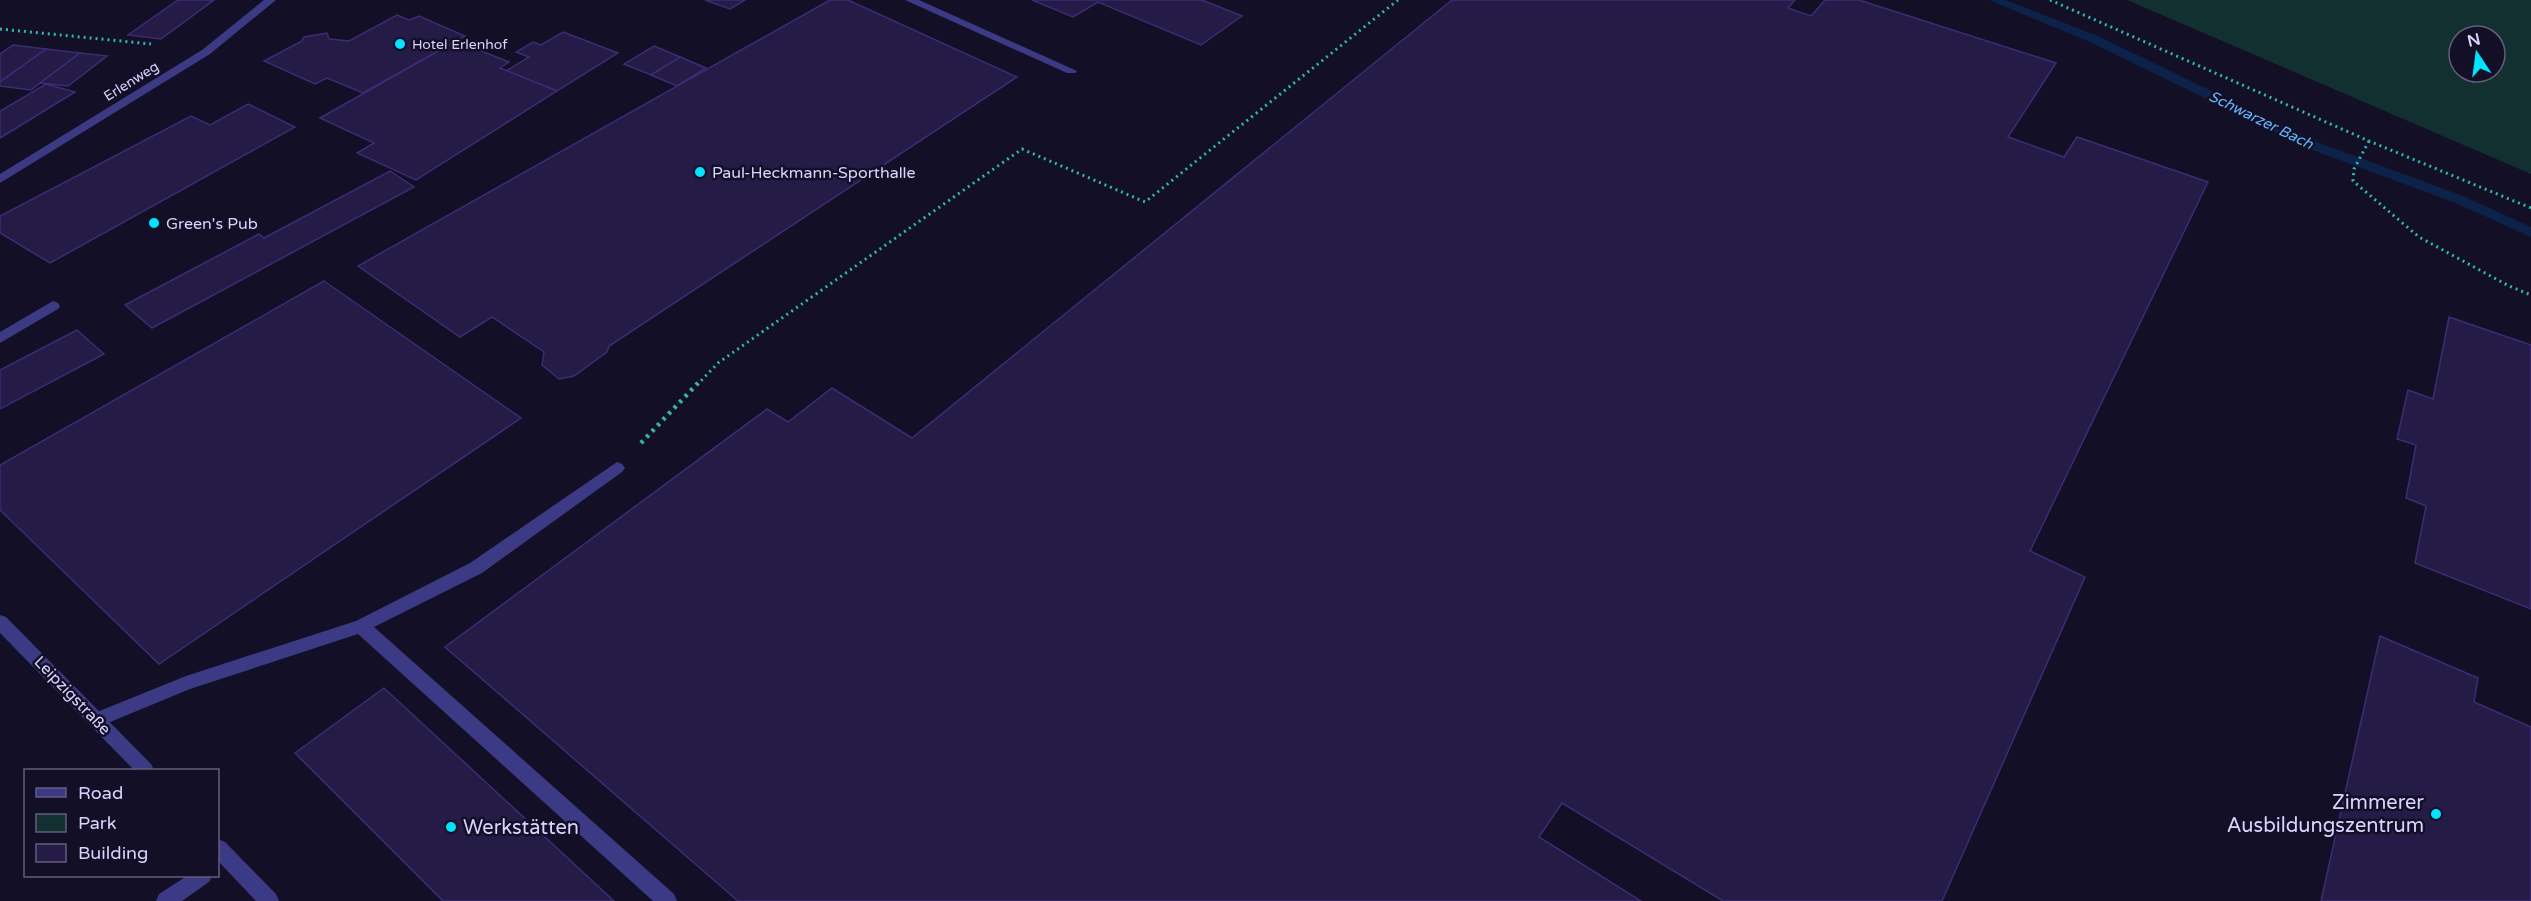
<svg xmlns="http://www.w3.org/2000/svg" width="2531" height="901" font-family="'Varela Round',sans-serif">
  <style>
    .green { fill: #12302f; fill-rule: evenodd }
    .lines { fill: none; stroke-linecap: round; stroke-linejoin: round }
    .stream { fill: #0c2248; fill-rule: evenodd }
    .building { fill: #241b47; stroke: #3b2d73; stroke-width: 1.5 }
    .path-far1 { stroke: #2fb8b0; stroke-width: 3; stroke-dasharray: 2 4; stroke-linecap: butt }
    .path { stroke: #2fb8b0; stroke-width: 4.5; stroke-dasharray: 3 5; stroke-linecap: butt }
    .lane { fill: #3d3a85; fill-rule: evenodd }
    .street { fill: #3d3a85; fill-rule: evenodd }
    .poi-dot { fill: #00e5ff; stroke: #130f26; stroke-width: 2 }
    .labels { text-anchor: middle; stroke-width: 5; stroke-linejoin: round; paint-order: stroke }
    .far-poi-label { font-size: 14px; fill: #d9d4ff; stroke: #130f26; text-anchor: start }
    .far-street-label { font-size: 14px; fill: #d9d4ff; stroke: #130f26 }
    .far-water-label { font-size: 15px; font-style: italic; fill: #62b6ff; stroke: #130f26 }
    .poi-label { font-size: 16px; fill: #d9d4ff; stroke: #130f26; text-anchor: start }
    .street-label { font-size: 16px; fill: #d9d4ff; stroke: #130f26 }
    .near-poi-label { font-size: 20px; fill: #d9d4ff; stroke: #130f26; text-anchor: end }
  </style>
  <rect width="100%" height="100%" fill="#130f26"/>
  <!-- green -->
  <path class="green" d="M2127 0H2531V174ZM2459 36H2495V72H2459Z"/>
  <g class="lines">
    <!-- stream -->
    <polygon class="stream" points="1989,0 2006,0 2098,36 2317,142 2463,196 2531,227 2531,237 2453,202 2307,148 2090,42"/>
  </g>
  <!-- building -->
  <g class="building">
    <polygon points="178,0 214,0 161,39 128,35"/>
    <polygon points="705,0 745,0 730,9"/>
    <polygon points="830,0 848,0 1017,77 609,346 607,352 574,376 559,379 542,365 544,352 492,317 460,337 358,266"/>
    <polygon points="1032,0 1202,0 1242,16 1201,45 1098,2 1073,17"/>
    <polygon points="1452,0 1795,0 1788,8 1811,16 1825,0 1859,0 2056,63 2008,137 2064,157 2077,137 2208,182 2030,551 2085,577 1942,901 1723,901 1562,803 1539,837 1641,901 738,901 445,647 767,409 788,422 832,388 912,438"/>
    <polygon points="397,15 409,20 419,16 465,36 363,93 327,78 315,84 264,61 302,41 304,37 327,33 329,39 349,41"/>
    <polygon points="563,32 618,53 557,91 506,71 529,57 516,52 533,42 541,45"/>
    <polygon points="456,41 509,62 500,68 557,91 416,180 357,153 374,143 320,118"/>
    <polygon points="13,45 46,49 0,82 0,54"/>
    <polygon points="654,46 680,57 651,75 624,64"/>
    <polygon points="46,49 80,53 31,90 0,86 0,82"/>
    <polygon points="80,53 107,56 68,86 40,83"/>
    <polygon points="680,57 706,68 677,86 651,75"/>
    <polygon points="46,84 75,92 0,138 0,111"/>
    <polygon points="248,104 295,127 50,263 0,233 0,216 191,116 210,125"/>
    <polygon points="390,171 414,187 152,328 125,305 259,234 264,238"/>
    <polygon points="324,281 521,418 159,664 0,510 0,465"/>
    <polygon points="2449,317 2531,345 2531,609 2415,563 2426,506 2406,498 2416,445 2397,439 2408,390 2433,399"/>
    <polygon points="77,330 104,354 0,409 0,370"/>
    <polygon points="2380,636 2478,678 2474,702 2531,727 2531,901 2321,901"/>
    <polygon points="384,688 614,901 443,901 295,753"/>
  </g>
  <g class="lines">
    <!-- path-far1 -->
    <g class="path-far1">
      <polyline points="2050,0 2369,141 2531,208"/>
      <polyline points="0,29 151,44"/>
      <polyline points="2369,141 2354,169 2353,181 2419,237 2509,286 2531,295"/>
      <polyline points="697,385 718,363 1022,149 1145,202 1398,0"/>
    </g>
    <!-- path -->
    <polyline class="path" points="641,443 698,383"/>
    <!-- lane -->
    <g class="lane">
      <polygon points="905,0 919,0 1077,71 1075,73 1067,73"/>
      <polygon points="53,301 58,303 60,306 58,309 0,343 0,332"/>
      <polygon points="617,462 622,464 625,468 622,472 482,573 374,627 674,894 677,901 653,901 358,634 190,689 98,727 92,724 89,719 92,714 186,676 356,621 470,563"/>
    </g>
    <!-- street -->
    <g class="street">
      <polygon points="264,0 276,0 210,54 0,183 0,174 202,50"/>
      <polygon points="0,615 6,617 151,764 154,770 134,770 0,633"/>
      <polygon points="218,839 225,842 276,894 279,901 256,901 218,861"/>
      <polygon points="187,876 212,876 209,882 182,901 156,901 159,894"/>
    </g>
  </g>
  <!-- markers -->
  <g class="poi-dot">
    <circle cx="400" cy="44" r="6"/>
    <circle cx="700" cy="172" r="6"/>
    <circle cx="154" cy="223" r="6"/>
    <circle cx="2436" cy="814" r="6"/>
    <circle cx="451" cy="827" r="6"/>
  </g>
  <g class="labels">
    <!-- far-poi labels -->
    <g class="far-poi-label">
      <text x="412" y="49">Hotel Erlenhof</text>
    </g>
    <!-- far-street labels -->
    <g class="far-street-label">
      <text transform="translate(131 81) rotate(-32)" y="5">Erlenweg</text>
    </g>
    <!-- far-water labels -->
    <g class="far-water-label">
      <text transform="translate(2261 120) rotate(26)" y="5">Schwarzer Bach</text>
    </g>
    <!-- poi labels -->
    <g class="poi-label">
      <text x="712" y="178">Paul-Heckmann-Sporthalle</text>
      <text x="166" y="229">Green's Pub</text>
    </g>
    <!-- street labels -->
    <g class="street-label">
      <text transform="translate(73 695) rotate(46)" y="6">Leipzigstraße</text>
    </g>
    <!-- near-poi labels -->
    <g class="near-poi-label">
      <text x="2424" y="809">Zimmerer<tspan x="2424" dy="23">Ausbildungszentrum</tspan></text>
      <text x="463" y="834" text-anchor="start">Werkstätten</text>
    </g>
  </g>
  <!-- legend -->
  <rect x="24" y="769" width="195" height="108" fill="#130f26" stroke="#625e7d" stroke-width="1.5"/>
  <rect x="36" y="788" width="30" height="9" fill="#3d3a85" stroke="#625e7d" stroke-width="1.5"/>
  <text x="78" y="799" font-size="18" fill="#d9d4ff">Road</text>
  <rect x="36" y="814" width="30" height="18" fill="#12302f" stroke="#625e7d" stroke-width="1.5"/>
  <text x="78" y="829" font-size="18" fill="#d9d4ff">Park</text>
  <rect x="36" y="844" width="30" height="18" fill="#241b47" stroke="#625e7d" stroke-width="1.5"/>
  <text x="78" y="859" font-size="18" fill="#d9d4ff">Building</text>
  <!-- north arrow -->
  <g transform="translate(2477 54) rotate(347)"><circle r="28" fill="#130f26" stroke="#625e7d" stroke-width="1.5"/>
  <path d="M0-4.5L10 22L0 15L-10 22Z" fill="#00e5ff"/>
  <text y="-9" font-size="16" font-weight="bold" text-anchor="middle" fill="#d9d4ff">N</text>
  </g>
</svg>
